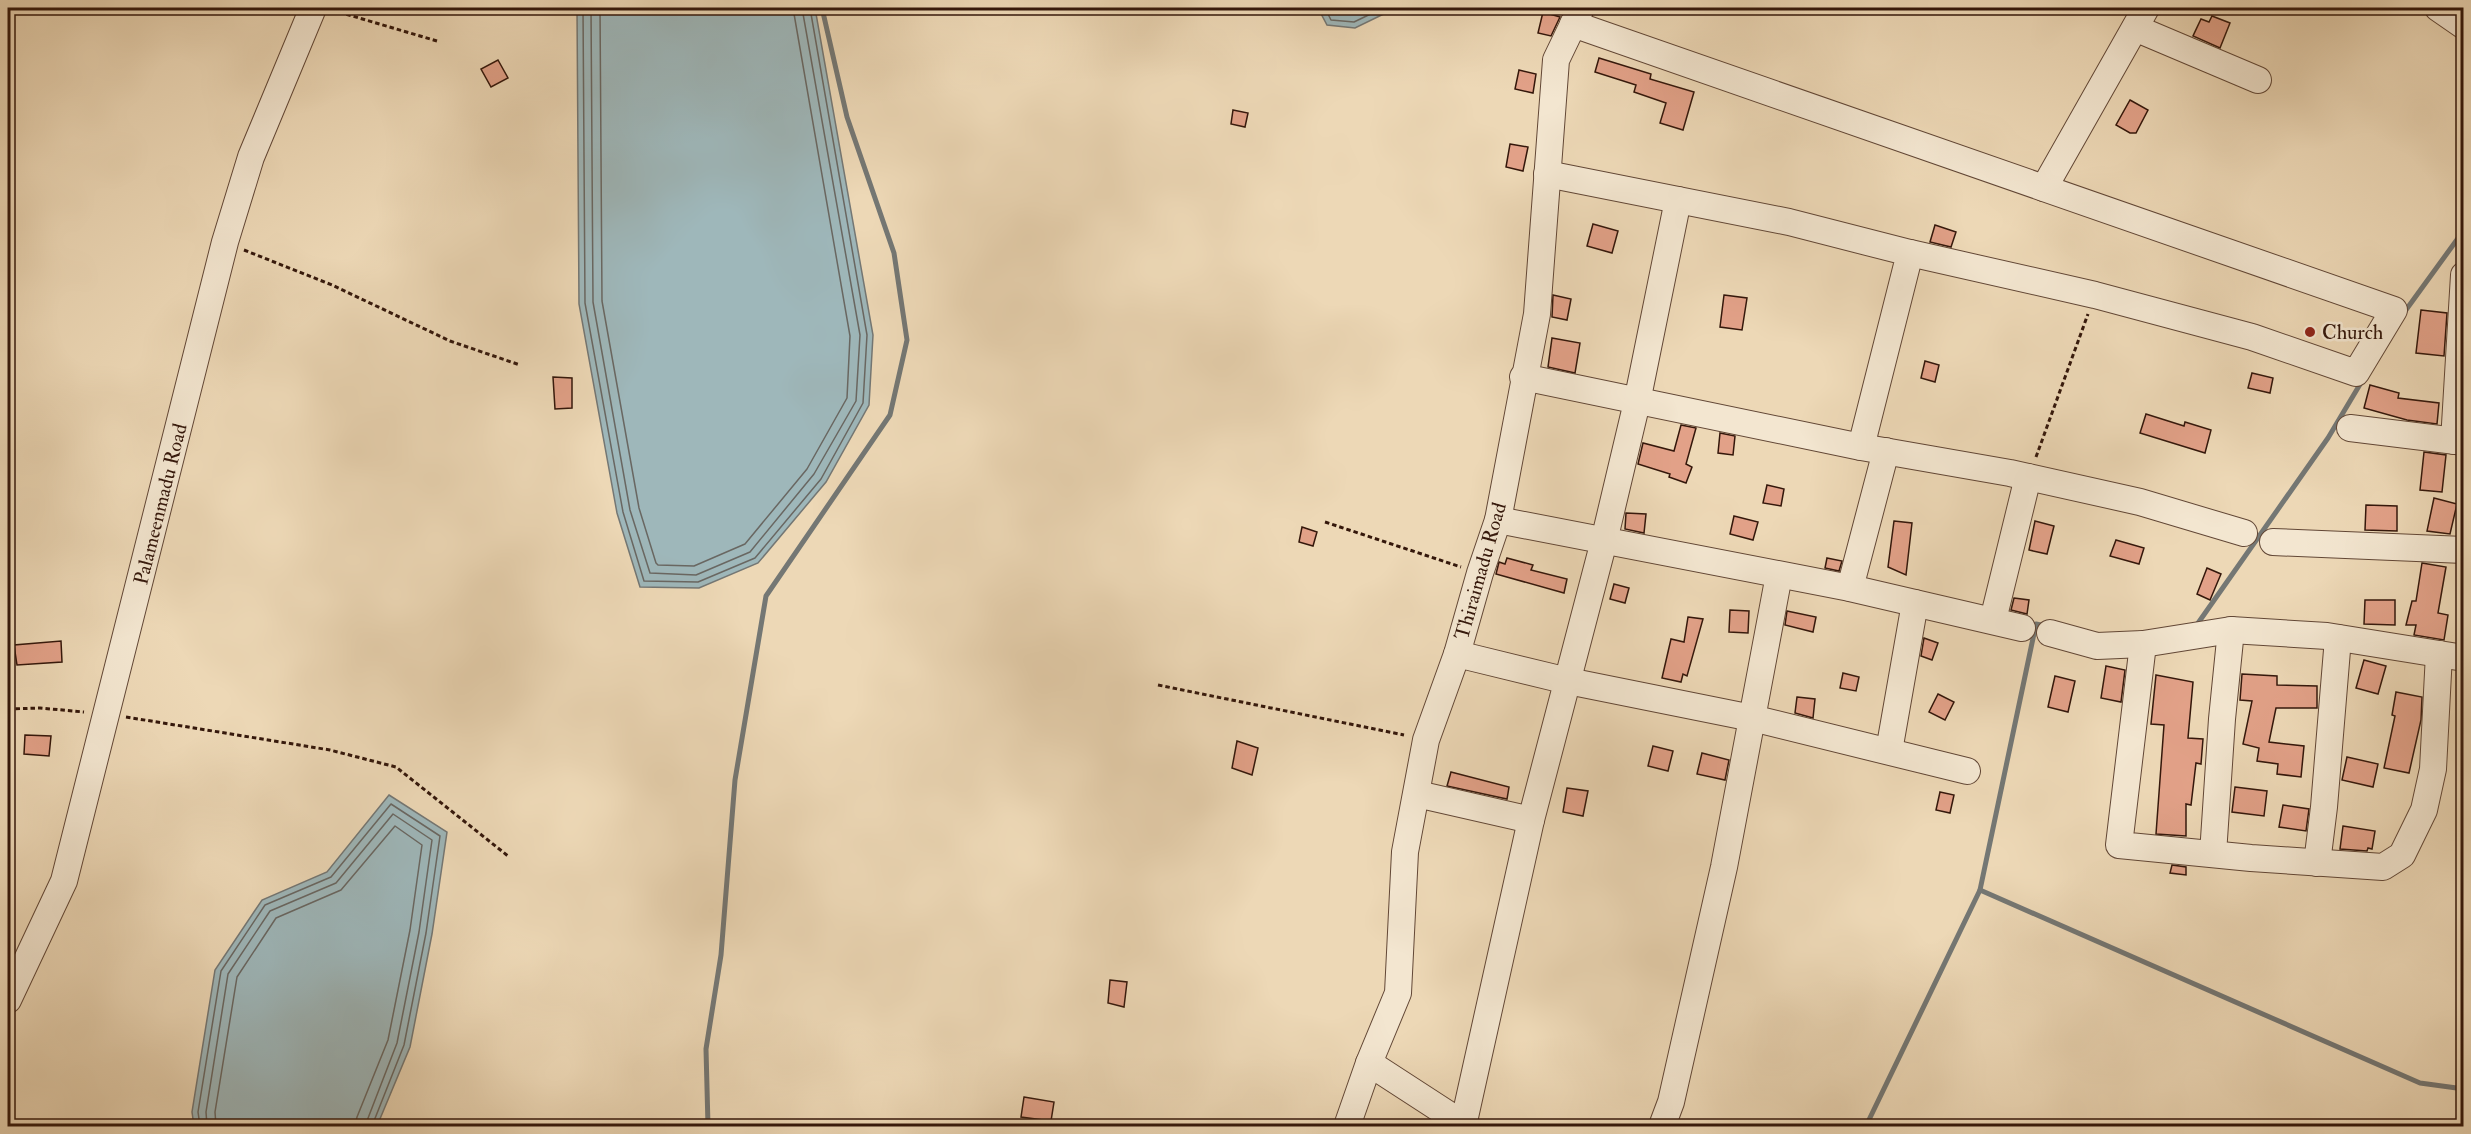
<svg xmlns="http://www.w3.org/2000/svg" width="2471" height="1134" font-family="'IM FELL Double Pica',serif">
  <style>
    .water { fill: #9eb7ba; stroke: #747774; stroke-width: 1.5 }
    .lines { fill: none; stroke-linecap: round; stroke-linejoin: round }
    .shore { stroke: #696762; stroke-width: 1.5 }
    .stream { stroke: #747774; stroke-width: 5 }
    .building { fill: #e2a188; stroke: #34170b; stroke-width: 1.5 }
    .minor-casing { stroke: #624736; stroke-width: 28 }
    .path { stroke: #34170b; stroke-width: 3; stroke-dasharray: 4.5 3; stroke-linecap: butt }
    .minor { stroke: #f3e6d0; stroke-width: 26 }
    .poi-dot { fill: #8f2418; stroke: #f3e6d0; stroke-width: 2 }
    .labels { text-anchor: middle; stroke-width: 5; stroke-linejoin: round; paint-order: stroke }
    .poi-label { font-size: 20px; fill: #34170b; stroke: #f3e6d0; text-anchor: start }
    .street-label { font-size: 20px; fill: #34170b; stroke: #f3e6d0 }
  </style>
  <rect width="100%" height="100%" fill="#edd8b6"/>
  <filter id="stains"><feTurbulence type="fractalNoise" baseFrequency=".00333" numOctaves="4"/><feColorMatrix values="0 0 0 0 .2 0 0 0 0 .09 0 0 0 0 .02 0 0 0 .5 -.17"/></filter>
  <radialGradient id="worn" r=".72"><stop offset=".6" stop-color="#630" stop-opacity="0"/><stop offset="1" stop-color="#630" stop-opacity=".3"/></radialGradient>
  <!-- water -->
  <g class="water">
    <polygon points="577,8 815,8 873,335 869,405 826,482 758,563 699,588 640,587 617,513 579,304"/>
    <polygon points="1318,8 1396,8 1355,28 1327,25"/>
    <polygon points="389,795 447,832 432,934 410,1047 377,1126 194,1126 192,1112 215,970 262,900 327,872"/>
  </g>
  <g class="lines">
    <!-- shore -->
    <g class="shore">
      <polyline points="583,8 585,303 623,512 644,581 698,582 755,558 821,479 863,403 867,335 810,8"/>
      <polyline points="591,8 593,302 630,510 650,573 696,575 750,552 814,474 856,401 860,335 802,8"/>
      <polyline points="600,8 602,301 639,508 656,563 658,565 694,566 745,544 807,469 847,398 850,336 793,8"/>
      <polyline points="1325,8 1331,20 1354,22 1383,8"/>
      <polyline points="200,1126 198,1112 221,971 265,905 331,877 391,804 440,836 426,933 404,1045 372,1126"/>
      <polyline points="207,1126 206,1112 228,974 270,911 336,883 393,814 432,840 419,932 397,1043 365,1126"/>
      <polyline points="216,1126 215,1112 237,977 276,918 341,890 395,826 422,845 410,930 388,1040 357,1117 355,1126"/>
    </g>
    <!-- stream -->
    <g class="stream">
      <polyline points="2403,314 2464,230"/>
      <polyline points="2196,626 2328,438 2362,381"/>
      <polyline points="1980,890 2036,624 2046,626"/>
      <polyline points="708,1126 706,1049 721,955 735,780 766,596 890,415 907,340 894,253 847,117 822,8"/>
      <polyline points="1866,1126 1980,890 2420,1083 2464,1089"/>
    </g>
  </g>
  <!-- building -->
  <g class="building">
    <polygon points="1543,12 1560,17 1551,36 1538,33"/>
    <polygon points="2212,16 2230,23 2220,48 2193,36 2201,19 2209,22"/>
    <polygon points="1599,58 1651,74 1650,79 1694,92 1683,130 1660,123 1666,103 1634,92 1636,85 1595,72"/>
    <polygon points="498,60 508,78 491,87 481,69"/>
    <polygon points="1519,70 1536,74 1533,93 1515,89"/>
    <polygon points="2130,100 2148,110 2136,133 2130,133 2116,125"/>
    <polygon points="1233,110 1248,113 1245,127 1231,124"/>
    <polygon points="1510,144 1528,147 1523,171 1506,167"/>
    <polygon points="1593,224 1618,231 1612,253 1587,246"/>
    <polygon points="1935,225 1956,232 1951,247 1930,242"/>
    <polygon points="1553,295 1571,299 1567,320 1552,317"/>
    <polygon points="1724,295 1747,298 1742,330 1720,327"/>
    <polygon points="2421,310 2447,313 2444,356 2416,353"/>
    <polygon points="1552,338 1580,343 1575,373 1548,367"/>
    <polygon points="1925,361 1939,365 1935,382 1921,378"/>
    <polygon points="2252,373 2273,378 2270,393 2248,388"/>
    <polygon points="553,377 572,378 572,408 555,409"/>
    <polygon points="2370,385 2399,393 2398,398 2439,403 2437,424 2407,420 2364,408"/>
    <polygon points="2146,414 2184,426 2185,422 2211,430 2205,453 2140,433"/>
    <polygon points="1681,425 1696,428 1686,464 1692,467 1686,483 1669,477 1670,474 1638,464 1643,443 1674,451"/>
    <polygon points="1720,433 1735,436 1733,455 1718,453"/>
    <polygon points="2424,452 2446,455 2442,492 2420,490"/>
    <polygon points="1767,485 1784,489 1781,506 1763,503"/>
    <polygon points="2434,498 2457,504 2450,534 2427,531"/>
    <polygon points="2366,505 2397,506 2397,531 2365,530"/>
    <polygon points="1626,513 1646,514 1644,533 1625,529"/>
    <polygon points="1734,516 1758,522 1753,540 1730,534"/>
    <polygon points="1894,521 1912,523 1906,575 1888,567"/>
    <polygon points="2035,521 2054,526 2047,554 2029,550"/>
    <polygon points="1302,527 1317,532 1313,546 1299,542"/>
    <polygon points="2116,540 2144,548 2139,564 2110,556"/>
    <polygon points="1507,558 1533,565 1531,570 1567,579 1564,593 1496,574 1499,562 1505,564"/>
    <polygon points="1827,558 1842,561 1839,571 1825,568"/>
    <polygon points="2422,563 2446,567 2438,613 2448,615 2444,640 2414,635 2416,625 2406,625 2412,601 2416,601"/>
    <polygon points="2207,568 2221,574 2210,600 2197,594"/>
    <polygon points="1614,584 1629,588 1625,603 1610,599"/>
    <polygon points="2014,598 2029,600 2027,614 2011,610"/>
    <polygon points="2365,600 2395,600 2395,625 2364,624"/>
    <polygon points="1730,610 1749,611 1748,633 1729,632"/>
    <polygon points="1787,611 1816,617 1813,632 1785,625"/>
    <polygon points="1688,617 1703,619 1687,676 1683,674 1681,682 1662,678 1671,639 1684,642"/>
    <polygon points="1924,638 1938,643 1932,660 1921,656"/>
    <polygon points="61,641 62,662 17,665 14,645"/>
    <polygon points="2364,660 2386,666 2378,694 2356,688"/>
    <polygon points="2106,666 2125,670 2121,702 2101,698"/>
    <polygon points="1843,673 1859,677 1856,691 1840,688"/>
    <polygon points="2242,674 2277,676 2277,685 2317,686 2317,708 2276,708 2269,742 2304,746 2301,777 2277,774 2278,764 2257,761 2259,748 2243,744 2252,701 2240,700"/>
    <polygon points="2156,675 2193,682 2188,738 2203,739 2201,764 2196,763 2191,805 2186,804 2186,836 2156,834 2164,725 2151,724"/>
    <polygon points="2055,676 2075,681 2068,712 2048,707"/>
    <polygon points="2396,692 2422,697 2421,720 2409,773 2384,768 2395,716 2392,715"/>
    <polygon points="1938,694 1954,702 1945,720 1929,712"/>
    <polygon points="1797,697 1815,699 1813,718 1795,713"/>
    <polygon points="25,735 51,736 49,756 24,754"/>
    <polygon points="1237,741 1258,748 1252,775 1232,768"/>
    <polygon points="1653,746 1673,751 1668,771 1648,766"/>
    <polygon points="1702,753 1729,760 1725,780 1697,774"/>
    <polygon points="2347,757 2378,764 2373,787 2342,780"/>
    <polygon points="1451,772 1509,787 1507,799 1447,786"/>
    <polygon points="2235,787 2267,791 2264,816 2232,812"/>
    <polygon points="1567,788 1588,791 1583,816 1563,812"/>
    <polygon points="1940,792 1954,795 1950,813 1936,810"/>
    <polygon points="2283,805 2309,809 2306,831 2279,827"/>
    <polygon points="2343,826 2375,831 2372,849 2368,848 2367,851 2340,849"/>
    <polygon points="2172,865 2186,867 2186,875 2170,873"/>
    <polygon points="1110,980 1127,982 1124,1007 1108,1003"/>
    <polygon points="1024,1097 1054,1102 1051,1121 1021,1117"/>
  </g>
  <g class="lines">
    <!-- minor casing -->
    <g class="minor-casing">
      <g id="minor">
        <polyline points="2438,8 2464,26"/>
        <polyline points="1573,24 2394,310 2356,373 2252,337 2095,295 1910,253"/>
        <polyline points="2135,28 2258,80"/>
        <polyline points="1547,174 1789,222 1910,253 1861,447"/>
        <polyline points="2044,188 2146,8"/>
        <polyline points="1523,377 1861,447 2010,473 2140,502 2244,533"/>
        <polyline points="2350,428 2464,442"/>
        <polyline points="2454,441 2464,275"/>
        <polyline points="1498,520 1850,588 2022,628"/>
        <polyline points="2273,542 2464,550"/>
        <polyline points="1850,588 1886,451"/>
        <polyline points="1993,620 2028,477"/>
        <polyline points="2050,633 2097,646 2143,644 2231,630 2327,636 2464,658"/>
        <polyline points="2143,644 2119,845 2251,858 2383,867 2402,855 2424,810 2433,769 2439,654"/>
        <polyline points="1457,654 1568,681 1752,718 1967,771"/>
        <polyline points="1889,751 1915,603"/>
        <polyline points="1417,794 1531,820"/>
        <polyline points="2213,854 2222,719 2231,630"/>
        <polyline points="2317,863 2324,807 2338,638"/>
        <polyline points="8,1000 64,881 225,242 251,157 313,8"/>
        <polyline points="1369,1063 1466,1126"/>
        <polyline points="1347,1126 1369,1063 1398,993 1405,852 1426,740 1457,654 1480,573 1498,520 1537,314 1556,60 1581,8"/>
        <polyline points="1463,1126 1531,820 1604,541 1637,402 1678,200"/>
        <polyline points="1662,1126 1671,1102 1724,867 1779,575"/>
      </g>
    </g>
    <!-- path -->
    <g class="path">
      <polyline points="332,10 437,41"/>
      <polyline points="244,250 332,285 450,341 520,365"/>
      <polyline points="2036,457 2088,314"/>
      <polyline points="1325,522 1461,567"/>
      <polyline points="1158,685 1404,735"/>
      <polyline points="8,709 40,708 84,712"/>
      <polyline points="126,717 330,750 396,767 508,856"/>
    </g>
    <!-- minor -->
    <use href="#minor" class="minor"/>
  </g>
  <!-- markers -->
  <circle class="poi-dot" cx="2310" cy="332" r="6"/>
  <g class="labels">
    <!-- poi labels -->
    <g class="poi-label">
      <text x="2322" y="339">Church</text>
    </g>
    <!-- street labels -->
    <g class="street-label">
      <text transform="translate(160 504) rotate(-76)" y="7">Palameenmadu Road</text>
      <text transform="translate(1480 571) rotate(-74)" y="7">Thiraimadu Road</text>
    </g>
  </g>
  <!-- margin -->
  <rect width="2471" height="1134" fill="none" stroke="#edd8b6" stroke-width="30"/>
  <rect x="9" y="9" width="2453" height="1116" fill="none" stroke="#34170b" stroke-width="3"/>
  <rect x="15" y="15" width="2441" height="1104" fill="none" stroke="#34170b" stroke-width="1.5"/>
  <rect width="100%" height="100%" filter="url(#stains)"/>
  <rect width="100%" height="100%" fill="url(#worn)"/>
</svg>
